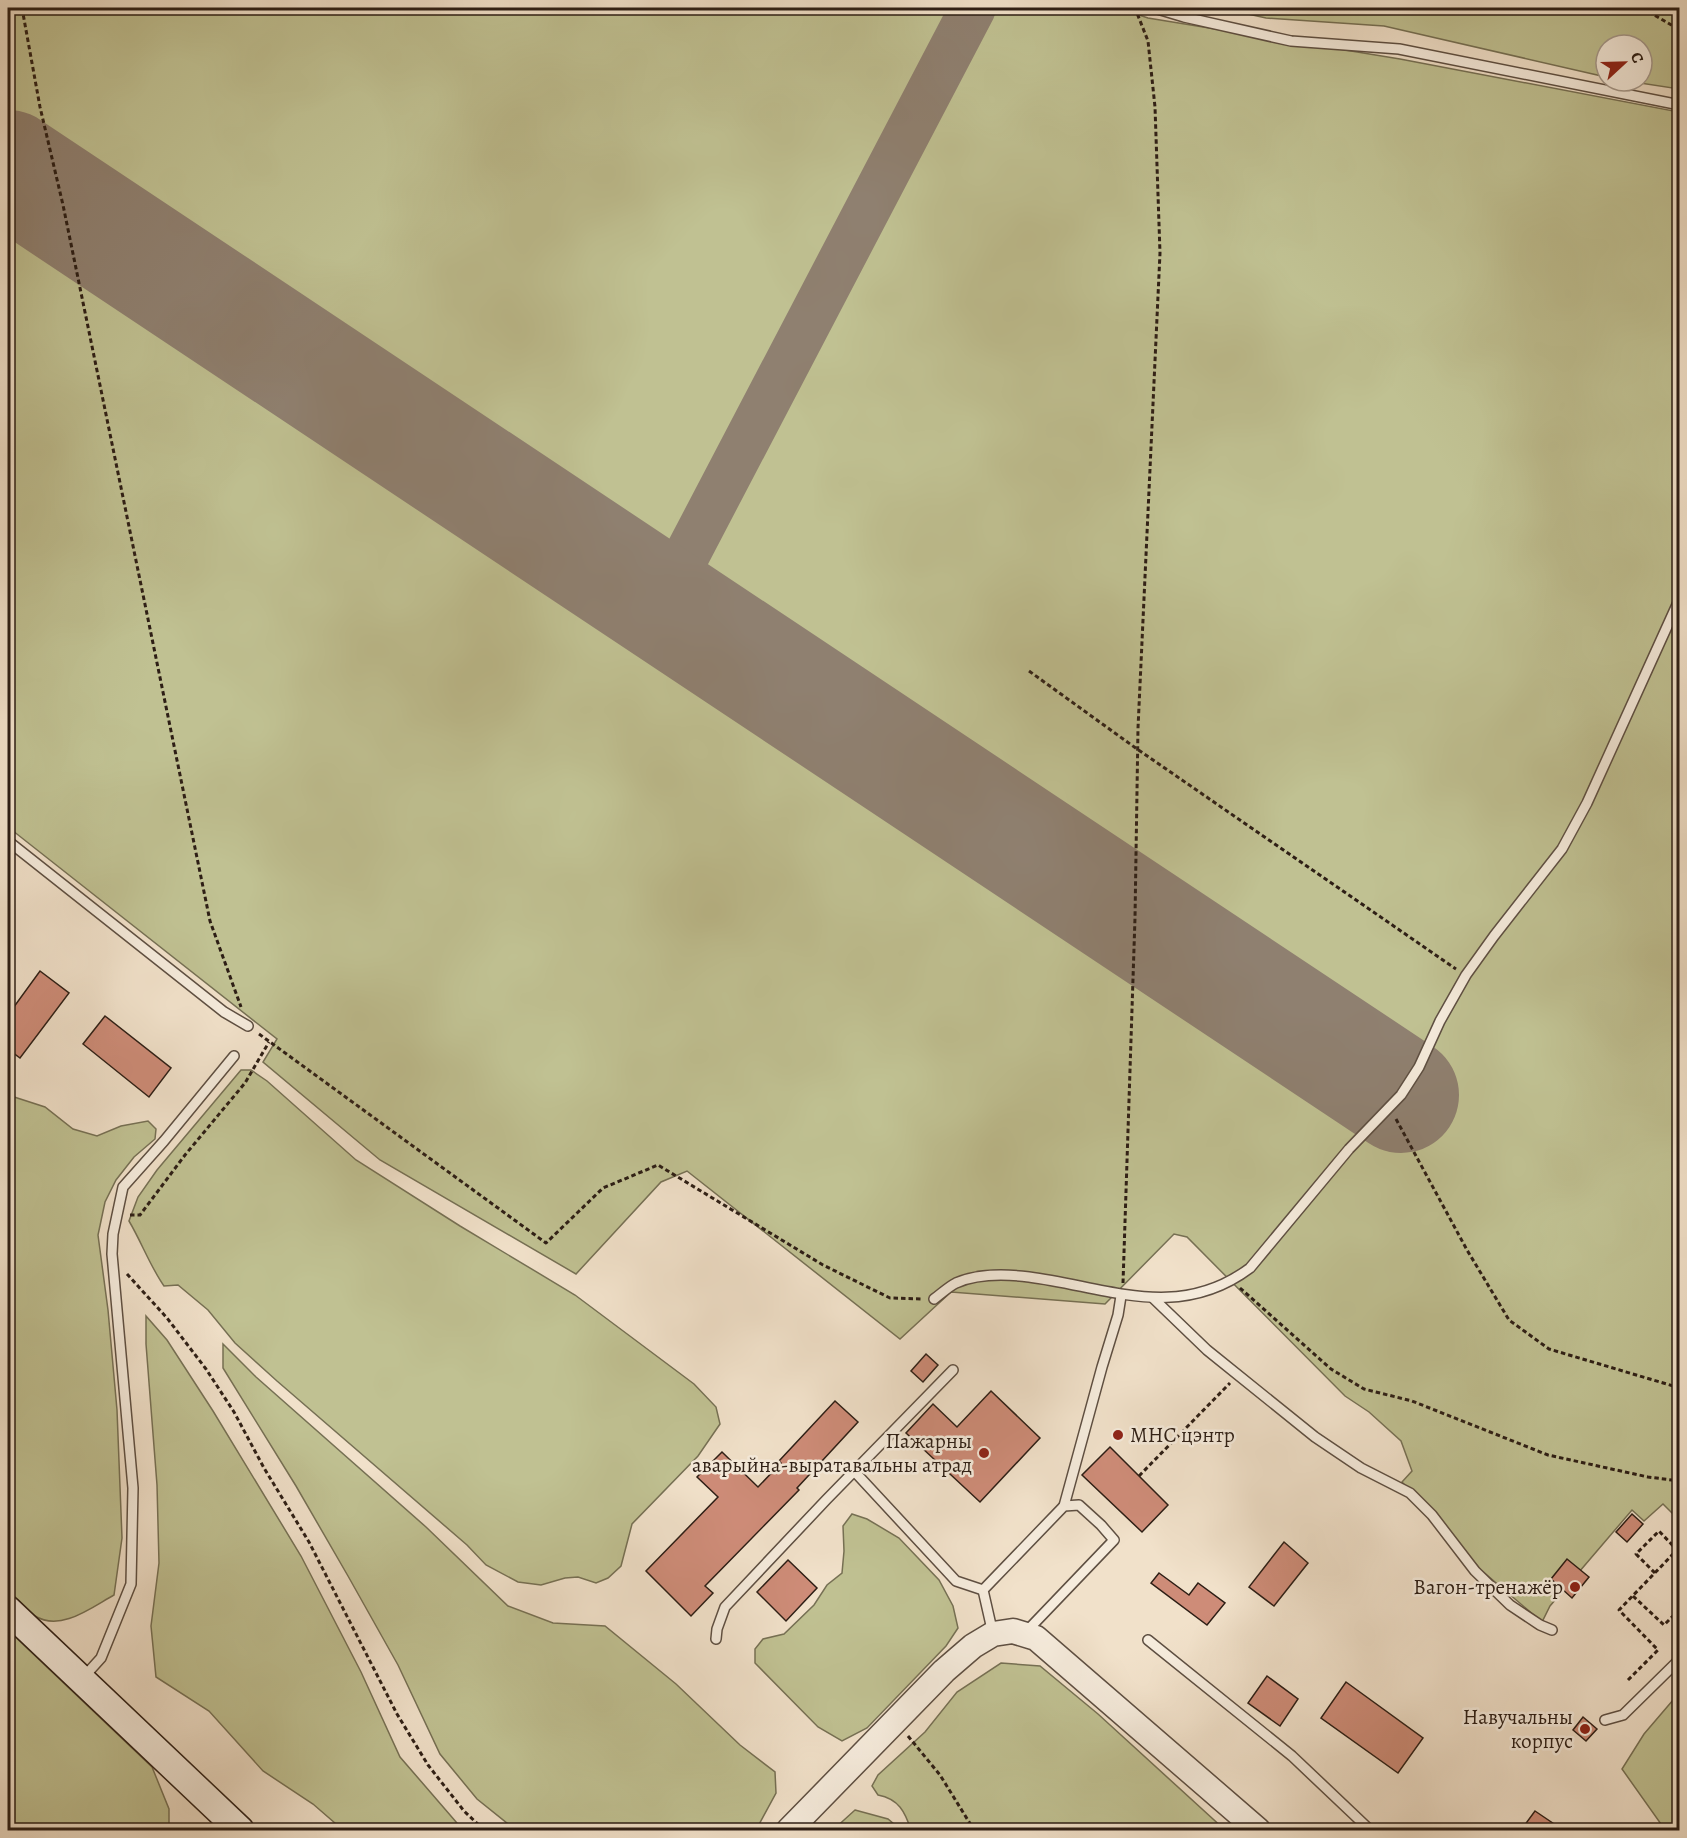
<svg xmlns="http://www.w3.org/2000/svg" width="1687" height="1838" font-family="Alegreya,serif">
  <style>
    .green { fill: #c0c192; stroke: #767054; stroke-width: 1.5 }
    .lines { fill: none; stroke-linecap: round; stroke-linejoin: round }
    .taxiway { stroke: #8f8070; stroke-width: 46 }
    .runway { stroke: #8f8070; stroke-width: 116 }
    .building { fill: #ce8c78; stroke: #2d1e15; stroke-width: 1.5 }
    .service-casing { stroke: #5e4f42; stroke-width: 12 }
    .tertiary-casing { stroke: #5e4f42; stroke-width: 27 }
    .secondary-casing { stroke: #2d1e15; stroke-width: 30 }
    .path { stroke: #2d1e15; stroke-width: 3; stroke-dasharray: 4.5 3; stroke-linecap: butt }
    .service { stroke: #f6ecdd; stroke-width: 9 }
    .tertiary { stroke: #f6ecdd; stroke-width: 24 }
    .secondary { stroke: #f6ecdd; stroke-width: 27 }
    .poi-dot { fill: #8f2418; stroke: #f6ecdd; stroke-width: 2 }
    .labels { text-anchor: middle; stroke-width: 5; stroke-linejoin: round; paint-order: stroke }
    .poi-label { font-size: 21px; fill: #2d1e15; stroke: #f6ecdd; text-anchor: end }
  </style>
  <rect width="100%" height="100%" fill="#f1e1ca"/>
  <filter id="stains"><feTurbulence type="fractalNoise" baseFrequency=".00333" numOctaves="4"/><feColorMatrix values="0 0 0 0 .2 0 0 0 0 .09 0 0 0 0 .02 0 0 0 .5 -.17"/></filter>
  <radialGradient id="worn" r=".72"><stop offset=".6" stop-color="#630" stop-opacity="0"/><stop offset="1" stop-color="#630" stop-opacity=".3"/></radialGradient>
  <!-- green -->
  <g class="green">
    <polygon points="8,8 1118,8 1148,18 1400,59 1679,112 1679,1520 1663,1504 1644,1521 1632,1510 1550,1606 1542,1622 1481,1570 1402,1482 1412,1471 1401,1441 1369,1412 1345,1396 1187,1237 1174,1234 1105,1304 951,1292 900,1339 687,1171 661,1182 576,1274 380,1160 263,1062 277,1039 8,827"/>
    <polygon points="1221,8 1679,8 1679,89 1627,81 1642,81 1642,45 1606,45 1606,77 1384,26 1266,18"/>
    <path d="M241 1070H251L267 1081 356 1160 460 1226 575 1295 694 1384 716 1407 720 1424 698 1456 632 1524 621 1566 608 1578 596 1583 578 1577 565 1578 541 1585 518 1582 486 1565 467 1545 277 1381 235 1343 208 1310 178 1285 164 1286C150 1266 142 1243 129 1221L138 1197 157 1170Z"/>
    <path d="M8 1095 45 1107 73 1129 97 1136 121 1126 148 1121 156 1129 155 1139 134 1157 116 1180 105 1202 98 1235 108 1310 117 1410 122 1538 114 1595C92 1607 61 1632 35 1616 25 1609 16 1598 8 1589Z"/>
    <polygon points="146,1316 167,1340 213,1411 301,1556 361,1672 400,1757 463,1830 343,1830 313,1804 263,1771 209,1711 156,1677 151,1626 159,1563 157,1485 146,1344"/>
    <polygon points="223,1344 256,1377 426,1527 508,1606 553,1623 605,1626 676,1684 740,1745 775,1772 776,1793 756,1830 519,1830 513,1828 477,1799 440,1754 398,1665 348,1576 296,1486 223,1368"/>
    <polygon points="852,1514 867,1519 899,1538 939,1580 953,1606 958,1628 946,1646 867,1728 842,1741 818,1727 755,1663 755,1649 763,1639 784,1634 814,1605 827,1585 842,1573 844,1551 843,1526"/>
    <polygon points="8,1630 152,1767 169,1809 169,1830 8,1830"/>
    <path d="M1001 1663 1040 1666 1098 1714 1225 1830H911C905 1812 899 1799 878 1795L872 1786 878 1775 925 1732 957 1692Z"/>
    <polygon points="1679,1693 1679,1830 1662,1830 1661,1824 1622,1769 1644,1734"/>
    <polygon points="855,1810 888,1819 901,1830 833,1830"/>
  </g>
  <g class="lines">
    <!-- taxiway -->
    <polyline class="taxiway" points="646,592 680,568 973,8"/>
    <!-- runway -->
    <polyline class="runway" points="8,168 1401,1095"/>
  </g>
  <!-- building -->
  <g class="building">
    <polygon points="40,971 69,993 20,1058 8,1049 8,1015"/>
    <polygon points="105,1016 171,1068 149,1097 83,1044"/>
    <polygon points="926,1354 938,1365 923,1382 911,1371"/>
    <polygon points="991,1391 1040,1438 980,1502 906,1433 933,1404 957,1427"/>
    <polygon points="835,1401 858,1422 797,1488 799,1490 705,1586 713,1593 691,1616 646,1571 718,1497 697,1477 722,1452 758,1487 781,1463 779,1461"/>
    <polygon points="1110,1447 1168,1505 1142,1532 1082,1475"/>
    <polygon points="1632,1514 1643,1524 1627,1542 1616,1532"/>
    <polygon points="1284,1542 1308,1563 1274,1606 1249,1587"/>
    <polygon points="1567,1559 1589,1577 1572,1598 1551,1579"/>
    <polygon points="788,1560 817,1588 786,1621 757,1592"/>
    <polygon points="1159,1573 1189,1595 1198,1583 1225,1603 1207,1625 1151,1583"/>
    <polygon points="1267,1676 1298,1699 1280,1726 1248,1703"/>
    <polygon points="1346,1682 1423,1738 1398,1773 1321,1718"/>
    <polygon points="1583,1717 1597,1729 1586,1741 1573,1730"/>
    <polygon points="1535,1811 1563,1830 1521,1830"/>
  </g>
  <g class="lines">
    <!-- service casing -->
    <g class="service-casing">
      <g id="service">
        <polyline points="1154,8 1184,17 1291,41 1399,49 1680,105"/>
        <polyline points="8,841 224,1012 248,1026"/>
        <polyline points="1153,1298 1207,1350 1315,1437 1361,1468 1410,1493 1432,1515 1475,1571 1510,1605 1540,1625 1552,1630"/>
        <path d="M934 1299C941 1294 948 1287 956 1283 979 1273 1005 1274 1029 1277 1107 1287 1178 1322 1250 1268L1349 1149 1401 1095 1419 1067 1440 1021 1466 975 1494 936 1562 849 1587 803 1680 598"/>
        <polyline points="854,1471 956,1581 983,1590"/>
        <polyline points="1064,1506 1102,1367 1118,1315 1121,1296"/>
        <polyline points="993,1634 983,1590 1064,1506 1079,1505 1101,1525 1114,1540 1024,1634"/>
        <polyline points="716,1639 717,1629 725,1607 826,1500 953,1370"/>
        <polyline points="1148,1640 1292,1756 1370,1830"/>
        <polyline points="82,1679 101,1658 131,1584 133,1488 112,1254 113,1234 123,1187 164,1141 234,1056"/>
        <polyline points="1605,1720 1623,1715 1680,1659"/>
      </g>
    </g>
    <!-- tertiary casing -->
    <g class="tertiary-casing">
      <polyline id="tertiary" points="789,1830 944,1671 973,1646 993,1634 1013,1631 1036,1638 1258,1830"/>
    </g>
    <!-- secondary casing -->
    <g class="secondary-casing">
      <polyline id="secondary" points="8,1610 240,1830"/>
    </g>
    <!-- path -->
    <g class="path">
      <polyline points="22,8 40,107 63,205 210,921 241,1007"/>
      <polyline points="1642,8 1680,30"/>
      <polyline points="1029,671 1137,749 1456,969"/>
      <polyline points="259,1034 546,1243 603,1188 658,1165 823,1265 890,1298 923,1299"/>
      <polyline points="1396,1119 1467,1250 1509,1320 1549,1349 1680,1388"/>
      <polyline points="130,1215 140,1215 185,1155 245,1083 269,1042"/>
      <polyline points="127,1274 167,1318 206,1369 234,1412 264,1468 309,1542 397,1714 428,1765 464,1811 484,1830"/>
      <polyline points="1123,1283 1135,918 1138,728 1160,253 1155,107 1148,41 1135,8"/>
      <polyline points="1240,1288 1331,1369 1364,1389 1412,1401 1548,1455 1648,1477 1680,1481"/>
      <polyline points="1139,1476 1230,1383"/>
      <polyline points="1655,1573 1636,1554 1659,1531 1677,1550"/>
      <polyline points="1633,1596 1664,1625 1680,1609"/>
      <polyline points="1628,1680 1658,1650 1619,1610 1677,1550 1680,1552"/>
      <polyline points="908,1736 940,1775 974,1830"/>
      <polyline points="275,1827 278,1830"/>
    </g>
    <!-- service -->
    <use href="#service" class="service"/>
    <!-- tertiary -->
    <use href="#tertiary" class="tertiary"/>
    <!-- secondary -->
    <use href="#secondary" class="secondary"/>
  </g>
  <!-- markers -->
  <g class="poi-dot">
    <circle cx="1118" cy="1435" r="6"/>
    <circle cx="984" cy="1453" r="6"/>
    <circle cx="1575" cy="1587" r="6"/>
    <circle cx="1585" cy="1729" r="6"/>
  </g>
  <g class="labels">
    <!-- poi labels -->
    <g class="poi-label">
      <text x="1130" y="1442" text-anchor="start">МНС цэнтр</text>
      <text x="972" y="1448">Пажарны<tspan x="972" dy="24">аварыйна-выратавальны атрад</tspan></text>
      <text x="1563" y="1594">Вагон-тренажёр</text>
      <text x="1573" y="1724">Навучальны<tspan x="1573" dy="24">корпус</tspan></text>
    </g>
  </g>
  <!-- margin -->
  <rect width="1687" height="1838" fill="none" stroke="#f1e1ca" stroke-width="30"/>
  <rect x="9" y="9" width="1669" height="1820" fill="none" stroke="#2d1e15" stroke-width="3"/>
  <rect x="15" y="15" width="1657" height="1808" fill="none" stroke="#2d1e15" stroke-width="1.5"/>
  <!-- north arrow -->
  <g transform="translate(1624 63) rotate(68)"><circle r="28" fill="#f6ecdd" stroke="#a69a8d" stroke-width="1.5"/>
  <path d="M0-4.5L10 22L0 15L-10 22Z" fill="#8f2418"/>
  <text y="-9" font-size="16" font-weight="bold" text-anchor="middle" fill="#2d1e15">С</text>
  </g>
  <rect width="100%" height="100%" filter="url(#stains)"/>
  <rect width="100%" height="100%" fill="url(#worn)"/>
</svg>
